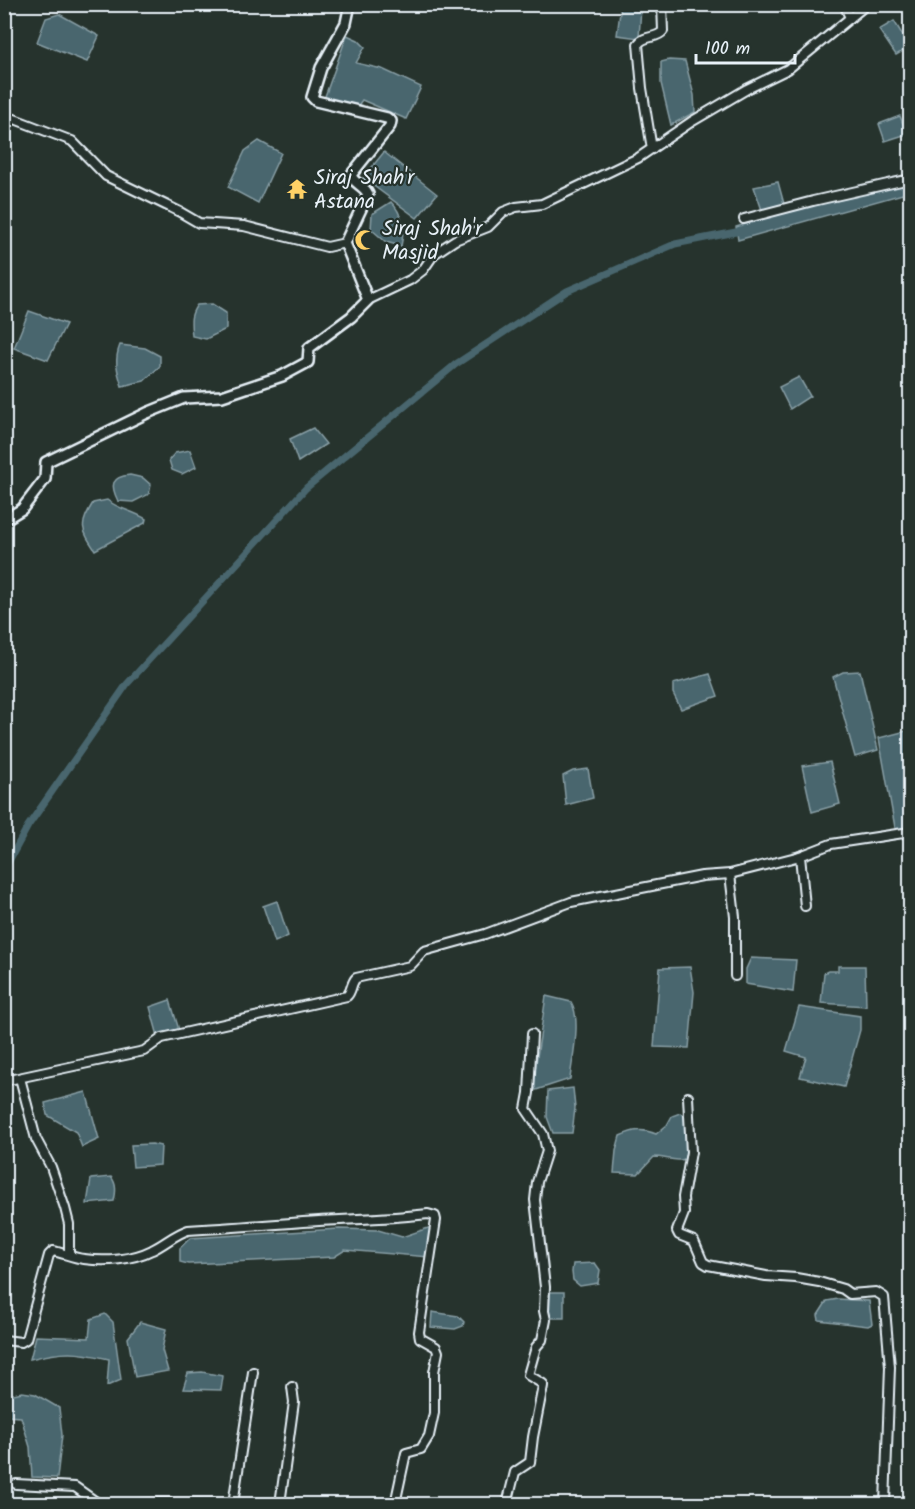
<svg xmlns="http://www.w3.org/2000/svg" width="915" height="1509" font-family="Kalam,sans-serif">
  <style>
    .water { fill: #48666e; stroke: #889ea5; stroke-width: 1.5 }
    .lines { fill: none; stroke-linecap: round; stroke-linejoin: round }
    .canal { stroke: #48666e; stroke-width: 7 }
    .minor-casing { stroke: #e8f1f8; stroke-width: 12 }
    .tertiary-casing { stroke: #e8f1f8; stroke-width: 14 }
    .minor { stroke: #26332d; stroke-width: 8 }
    .tertiary { stroke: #26332d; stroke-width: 9 }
    .labels { text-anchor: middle; stroke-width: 4.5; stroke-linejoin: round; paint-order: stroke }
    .poi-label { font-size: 21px; fill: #e8f1f8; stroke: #26332d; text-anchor: start }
  </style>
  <rect width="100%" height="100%" fill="#26332d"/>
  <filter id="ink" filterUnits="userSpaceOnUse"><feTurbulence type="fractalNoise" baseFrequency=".0167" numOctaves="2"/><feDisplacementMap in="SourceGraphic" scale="12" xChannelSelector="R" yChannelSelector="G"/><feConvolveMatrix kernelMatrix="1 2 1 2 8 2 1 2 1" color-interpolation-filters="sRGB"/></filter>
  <g filter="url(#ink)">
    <!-- water -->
    <g class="water">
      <polygon points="621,5 640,5 641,7 639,38 617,35"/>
      <polygon points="59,14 99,36 87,62 37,42 46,18"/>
      <polygon points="894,21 910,47 896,55 879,30"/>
      <polygon points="347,35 358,40 365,47 356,63 382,69 421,87 406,119 362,100 356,108 323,102"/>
      <polygon points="669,60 685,61 694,95 695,112 671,125 661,83 661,62"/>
      <polygon points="900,116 907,134 885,141 879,124"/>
      <polygon points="259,141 281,153 258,203 228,187 245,151"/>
      <polygon points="384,152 437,194 417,218 363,178"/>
      <polygon points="778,182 784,204 762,210 754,187"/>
      <polygon points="910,182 910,192 738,240 736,227 806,205"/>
      <path d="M391 202C403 214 405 229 401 246L386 242 371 229 372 214Z"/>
      <path d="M212 304 226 313V329L206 339 192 336C191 323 189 316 197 305Z"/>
      <polygon points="29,311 66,324 48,360 14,348"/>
      <path d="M120 345 145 348 160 356V366L144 381 122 386C117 371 114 360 120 345Z"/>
      <polygon points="799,377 810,396 790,409 779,387"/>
      <polygon points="313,428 326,444 298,462 290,439"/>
      <polygon points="190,450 196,467 182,474 172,470 169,460 175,453"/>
      <path d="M130 475 143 478 151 485 149 494 133 502 118 501C110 485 111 477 130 475Z"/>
      <path d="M107 500C118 509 133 511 146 519L145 523 95 550C81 529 79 525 93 503Z"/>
      <polygon points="860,671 878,750 855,757 833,677 843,672"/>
      <polygon points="710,674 718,696 681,709 673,693 673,684"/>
      <polygon points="910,730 910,828 896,833 879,738"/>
      <polygon points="830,762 840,804 812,812 802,766"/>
      <polygon points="588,769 593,798 566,805 563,776 573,771"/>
      <polygon points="277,901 288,936 275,942 263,906"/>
      <polygon points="751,958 796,960 793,992 746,984 746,969"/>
      <polygon points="838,966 865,966 866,1006 821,1003 824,973 828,971 838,971"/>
      <polygon points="690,967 694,992 689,1048 654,1047 660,968"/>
      <path d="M546 996 571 1002C582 1020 572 1058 570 1079L536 1090 533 1084Z"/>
      <polygon points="170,1000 179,1030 158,1036 150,1007"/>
      <polygon points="799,1007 860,1016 860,1030 844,1087 800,1077 806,1057 786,1051"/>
      <polygon points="573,1088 575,1108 572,1133 553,1133 547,1117 548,1091"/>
      <polygon points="86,1092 99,1139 82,1147 76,1132 47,1115 45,1103"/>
      <path d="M680 1113 689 1118 688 1158C679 1163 665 1157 654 1157L638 1174 614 1173 616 1151 620 1136C633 1130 643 1128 656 1134L667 1125 672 1116Z"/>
      <polygon points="152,1144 161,1146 160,1165 133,1167 131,1145"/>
      <path d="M111 1177C117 1184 116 1192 114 1201L87 1204 91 1179Z"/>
      <polygon points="431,1227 429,1257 345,1250 334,1257 188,1264 180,1262 180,1248 190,1238 339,1229 378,1230 402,1237"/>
      <polygon points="595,1263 600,1270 598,1283 580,1286 573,1280 572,1272 573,1264"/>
      <polygon points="550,1292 564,1292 564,1318 549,1318"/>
      <polygon points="838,1299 869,1301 872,1324 868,1326 819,1320 818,1315 827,1301"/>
      <polygon points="432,1312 458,1316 464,1322 463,1326 455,1329 431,1327"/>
      <path d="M105 1314 113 1322 121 1380 107 1386 109 1359C75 1351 63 1351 30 1359L36 1336 89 1338 91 1319Z"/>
      <polygon points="140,1322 166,1329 162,1350 168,1371 135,1377 128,1338"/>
      <polygon points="202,1372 223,1376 221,1390 183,1389 188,1373"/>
      <polygon points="22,1392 35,1394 59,1408 62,1435 57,1478 32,1477 30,1447 21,1417 5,1416 5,1396"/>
    </g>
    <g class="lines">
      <!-- canal -->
      <polyline class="canal" points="4,870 28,826 127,684 306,488 456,364 567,291 675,244 746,230"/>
      <!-- minor casing -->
      <g class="minor-casing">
        <g id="minor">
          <polyline points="850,18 867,4"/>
          <polyline points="4,115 72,141 106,176 180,212 199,223 244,226 327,247 345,243"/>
          <path d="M652 149 642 88 638 44C644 35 657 39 663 31L662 4"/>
          <polyline points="744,219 813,201 910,179"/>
          <polyline points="368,300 410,280 423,270 434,254 455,240 488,227 503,212 516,207 542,204 638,158 691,122 747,89 788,69 850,18 844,4"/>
          <polyline points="800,856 805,906"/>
          <polyline points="730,874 735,917 735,976"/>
          <polyline points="20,1078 36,1139 51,1167 65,1208 69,1224 69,1254"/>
          <path d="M4 1081 144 1051 162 1038 347 996C352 991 351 983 356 978L410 966 424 951 485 934 571 902 702 876 730 874 800 856 831 844 910 832"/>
          <polyline points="688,1097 691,1152 683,1197 684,1213 677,1231 679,1235 694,1241 703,1262 708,1265 766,1276 796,1278 819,1282 843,1289 850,1294 876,1292 884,1297 890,1367 885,1504"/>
          <path d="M4 1340 21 1342 26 1339 49 1255 53 1251C63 1253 74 1258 84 1259 106 1262 132 1260 152 1250 165 1244 175 1234 188 1230 227 1228 265 1225 303 1222 345 1219 386 1219 428 1214L435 1216 436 1220 419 1332 420 1338 436 1347 438 1352 434 1372V1413L429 1436 421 1449 406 1453 395 1504"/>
          <polyline points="16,1484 75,1487 99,1504"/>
          <polyline points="134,1504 150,1503 241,1504"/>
          <polyline points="233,1504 253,1372"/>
          <polyline points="280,1504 294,1402 292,1387"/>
          <polyline points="507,1504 515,1472 530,1462 533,1437 543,1386 543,1384 528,1375 536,1347 542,1340 546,1320 544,1311 545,1287 535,1200 537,1182 547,1151 543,1134 526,1109 529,1093 532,1034"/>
        </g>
      </g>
      <!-- tertiary casing -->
      <g class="tertiary-casing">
        <path id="tertiary" d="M4 520 22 509 45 479 46 462 147 413 184 398 222 396 282 376 308 362 309 348 351 317 368 300 345 243 368 194C364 185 353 183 351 175L390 126 391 121 387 118 316 101 312 97 321 68 346 23 350 4"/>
      </g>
      <!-- minor -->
      <use href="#minor" class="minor"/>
      <!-- tertiary -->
      <use href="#tertiary" class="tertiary"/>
    </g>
  </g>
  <!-- icons -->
  <defs>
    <g id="temple-bare" transform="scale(1.62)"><path d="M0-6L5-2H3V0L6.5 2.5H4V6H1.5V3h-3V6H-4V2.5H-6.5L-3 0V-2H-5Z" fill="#ffd166" stroke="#26332d" stroke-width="2.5" paint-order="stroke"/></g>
    <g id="mosque-bare" transform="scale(1.62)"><path d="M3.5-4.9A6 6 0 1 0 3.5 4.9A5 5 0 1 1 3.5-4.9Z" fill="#ffd166" stroke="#26332d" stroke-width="2.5" paint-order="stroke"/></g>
  </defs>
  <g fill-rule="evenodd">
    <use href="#temple-bare" x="297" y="189"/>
    <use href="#mosque-bare" x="365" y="240"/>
  </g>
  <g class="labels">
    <!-- poi labels -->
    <g class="poi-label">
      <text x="314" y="184">Siraj Shah'r<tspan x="314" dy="24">Astana</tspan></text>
      <text x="382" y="235">Siraj Shah'r<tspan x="382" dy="24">Masjid</tspan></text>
    </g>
  </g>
  <!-- margin -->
  <rect width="915" height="1509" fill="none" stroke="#26332d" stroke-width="24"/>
  <rect x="12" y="12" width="891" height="1485" fill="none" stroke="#e8f1f8" stroke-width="2" filter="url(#ink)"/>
  <!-- scale -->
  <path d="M696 54v9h99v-9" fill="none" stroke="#e8f1f8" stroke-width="3"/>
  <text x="705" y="54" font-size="18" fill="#e8f1f8" stroke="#26332d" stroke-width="4.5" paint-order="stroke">100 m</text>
</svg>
